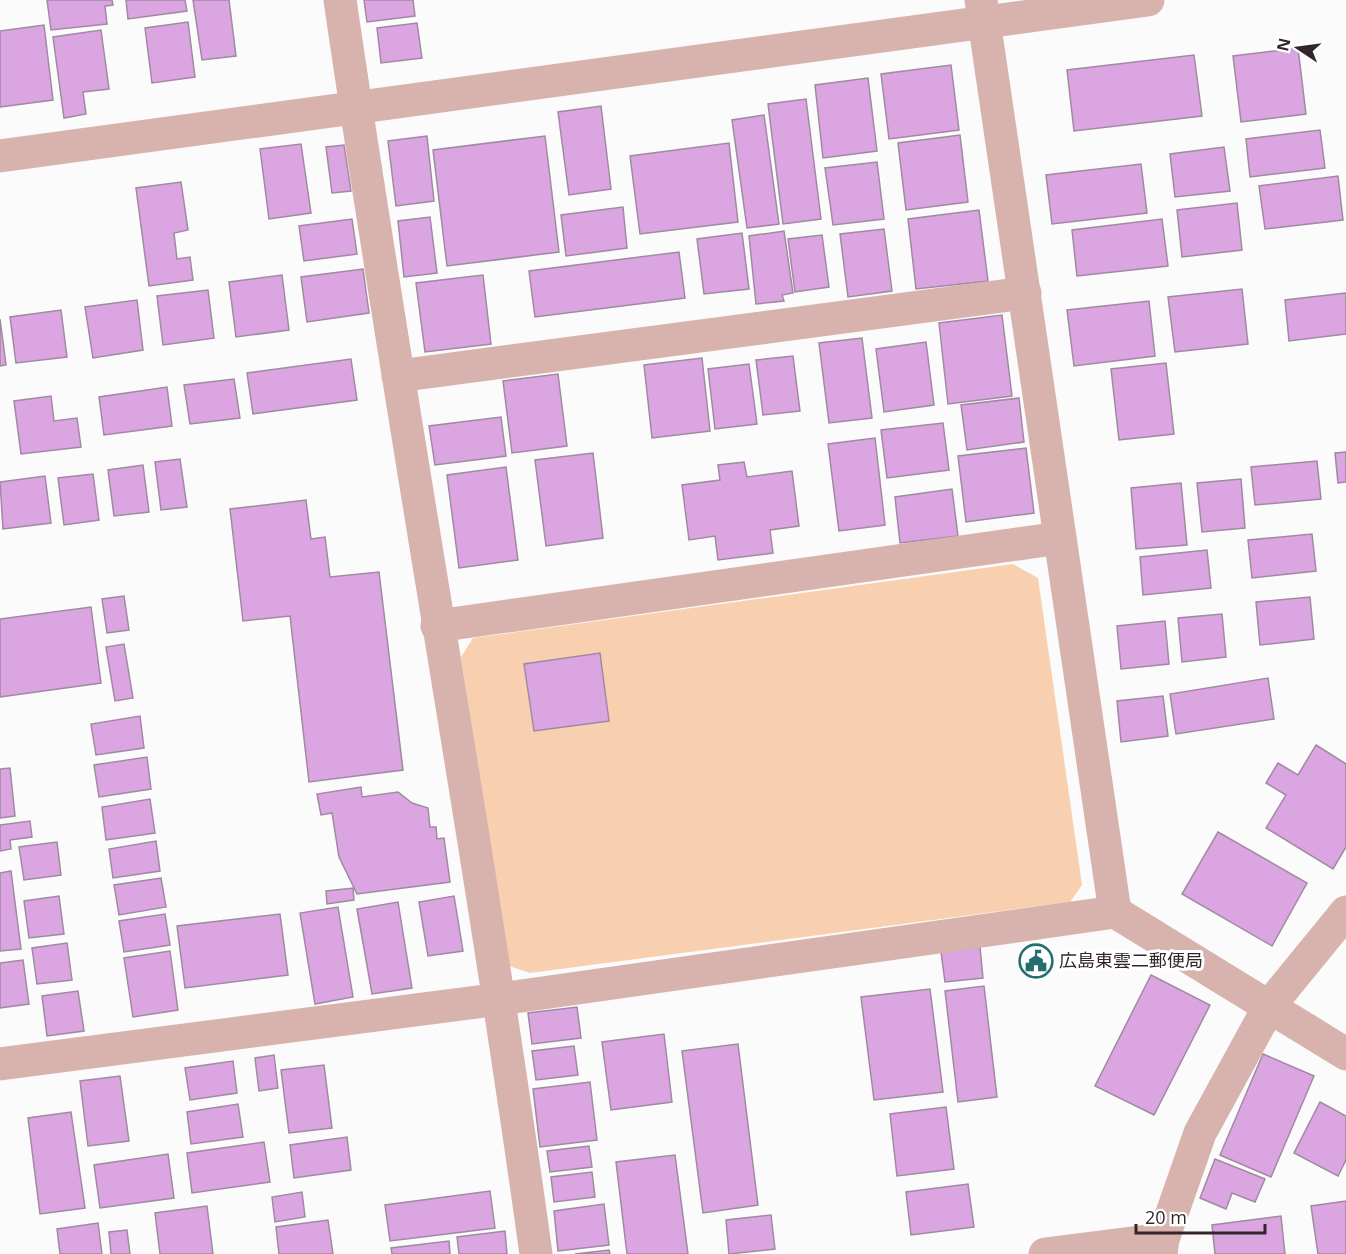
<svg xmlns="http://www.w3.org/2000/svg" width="1346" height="1254" font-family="'Open Sans','Noto Sans JP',sans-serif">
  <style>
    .green { fill: #f9d0af }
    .building { fill: #daa5e0; stroke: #a08aa2; stroke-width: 1.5 }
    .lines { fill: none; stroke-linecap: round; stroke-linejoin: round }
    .street { stroke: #d8b3ad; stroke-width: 33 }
    .labels { text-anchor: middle; stroke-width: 6; stroke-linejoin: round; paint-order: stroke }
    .poi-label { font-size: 18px; fill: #33262b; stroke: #fff; text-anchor: start }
  </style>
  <rect width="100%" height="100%" fill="#fbfbfb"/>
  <!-- green -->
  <polygon class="green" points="1013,564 1038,578 1082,885 1070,902 530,973 509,966 461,657 473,638"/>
  <!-- building -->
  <g class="building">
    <polygon points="47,0 112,0 113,5 105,6 107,24 51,30"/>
    <polygon points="126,0 185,0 187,11 128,19"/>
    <polygon points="193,0 229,0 236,56 202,60"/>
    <polygon points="364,0 413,0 415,16 367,22"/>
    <polygon points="188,22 195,77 152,83 145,28"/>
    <polygon points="417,23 422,58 381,63 377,28"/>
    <polygon points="44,25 53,100 0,107 0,31"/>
    <polygon points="101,30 109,89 83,92 86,114 64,118 53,37"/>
    <polygon points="1298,48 1306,114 1241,122 1233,56"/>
    <polygon points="1194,55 1202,116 1074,131 1067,70"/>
    <polygon points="951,65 959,130 889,139 881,74"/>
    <polygon points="868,78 877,151 823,158 815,85"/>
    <polygon points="806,99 821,219 783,224 768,104"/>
    <polygon points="601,106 611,189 569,195 558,112"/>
    <polygon points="764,115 779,224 747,228 732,120"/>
    <polygon points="1320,130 1325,168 1250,177 1246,139"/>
    <polygon points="960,135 968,202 906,210 898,143"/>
    <polygon points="427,136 434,201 396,206 388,141"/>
    <polygon points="545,136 559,252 447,266 433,150"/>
    <polygon points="729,143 738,222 640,234 630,156"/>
    <polygon points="301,144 311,213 269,219 260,149"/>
    <polygon points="344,145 351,191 332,193 326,147"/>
    <polygon points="1224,147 1230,191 1175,197 1170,154"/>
    <polygon points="877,162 884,219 833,225 825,168"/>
    <polygon points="1141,164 1147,213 1052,224 1046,175"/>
    <polygon points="1338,176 1343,220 1265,229 1259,186"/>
    <polygon points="181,182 188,230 174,233 177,259 190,257 193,280 149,286 136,188"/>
    <polygon points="1237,203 1242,250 1182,257 1177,210"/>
    <polygon points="623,207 627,248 566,256 561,215"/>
    <polygon points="979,210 988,281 916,289 908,219"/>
    <polygon points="430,217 437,273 404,277 398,221"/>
    <polygon points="352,219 357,254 304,261 299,226"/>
    <polygon points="1162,219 1168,266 1077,276 1072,230"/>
    <polygon points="884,229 892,291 848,297 840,234"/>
    <polygon points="784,231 793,293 782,295 784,301 756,304 749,236"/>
    <polygon points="742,233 749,289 704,294 697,239"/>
    <polygon points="822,235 829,287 795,292 788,239"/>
    <polygon points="679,252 685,298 535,317 529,271"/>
    <polygon points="363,269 369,313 307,322 301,277"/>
    <polygon points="282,275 289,330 236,337 229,282"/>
    <polygon points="483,275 491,344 425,352 416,283"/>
    <polygon points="1242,289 1248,344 1175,352 1168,297"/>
    <polygon points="208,290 214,338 163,345 157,296"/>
    <polygon points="1346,293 1346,334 1289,341 1285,300"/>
    <polygon points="137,300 143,350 93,358 85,307"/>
    <polygon points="1149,301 1155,356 1074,366 1067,310"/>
    <polygon points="61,310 67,357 16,363 10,317"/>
    <polygon points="1002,315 1012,396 948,404 939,323"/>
    <polygon points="0,319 6,365 0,366"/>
    <polygon points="862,338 872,418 829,423 819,343"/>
    <polygon points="926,342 934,405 884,412 876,349"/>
    <polygon points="793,356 800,411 763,415 756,360"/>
    <polygon points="702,358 710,431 652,438 644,365"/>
    <polygon points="351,359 357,400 253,414 247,373"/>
    <polygon points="1166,363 1174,434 1119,440 1111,369"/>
    <polygon points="749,364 757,424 715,429 708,369"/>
    <polygon points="558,374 567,446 512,453 503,381"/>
    <polygon points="234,379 240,418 190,424 184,385"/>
    <polygon points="167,387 172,426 104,435 99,397"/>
    <polygon points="51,396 54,421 77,418 81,447 21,454 14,401"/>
    <polygon points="1019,398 1024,442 967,450 961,405"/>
    <polygon points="501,417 506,456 435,465 429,426"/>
    <polygon points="943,423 949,470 887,478 881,430"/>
    <polygon points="875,438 885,525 839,531 828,444"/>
    <polygon points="1026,448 1034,513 966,522 958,456"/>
    <polygon points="1346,452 1346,482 1338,483 1335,453"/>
    <polygon points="593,453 603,538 546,546 535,460"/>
    <polygon points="180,459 187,507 161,510 155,462"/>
    <polygon points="1317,461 1321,499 1255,505 1251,467"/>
    <polygon points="744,462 747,477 792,471 799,526 770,530 773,553 718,560 715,536 689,540 682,485 720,480 718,465"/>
    <polygon points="143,465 149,512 114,516 108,470"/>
    <polygon points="506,467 518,560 459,568 447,475"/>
    <polygon points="93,474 99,520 64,525 58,478"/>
    <polygon points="45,476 51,523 3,529 0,482"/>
    <polygon points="1241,479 1245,528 1202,532 1197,483"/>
    <polygon points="1181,483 1187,545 1136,549 1131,488"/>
    <polygon points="952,489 958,536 900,543 895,497"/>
    <polygon points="306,500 311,539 325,537 330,577 379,572 403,770 309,782 290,616 243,621 230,509"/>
    <polygon points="1312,534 1316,571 1252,578 1248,540"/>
    <polygon points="1207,550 1211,588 1143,595 1140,557"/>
    <polygon points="124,596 129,630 107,633 102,599"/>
    <polygon points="1310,597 1314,639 1260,645 1256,602"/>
    <polygon points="91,607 101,683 0,697 0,619"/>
    <polygon points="1222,614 1226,657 1182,662 1178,618"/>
    <polygon points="1165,621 1169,664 1121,669 1117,626"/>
    <polygon points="124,644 133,698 115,701 106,647"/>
    <polygon points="600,653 609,721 534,731 524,664"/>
    <polygon points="1268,678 1274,719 1176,734 1170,694"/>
    <polygon points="1163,696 1168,736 1121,742 1117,701"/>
    <polygon points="140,716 144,748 96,755 91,724"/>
    <polygon points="1316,745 1346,764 1346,847 1333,869 1266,828 1286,795 1266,783 1278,763 1298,775"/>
    <polygon points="147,757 151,789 99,797 94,765"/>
    <polygon points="10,768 15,816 0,818 0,769"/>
    <polygon points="361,787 362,797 398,792 412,803 428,808 430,827 436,827 437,839 444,838 450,882 357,894 339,857 332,813 321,815 317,794"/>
    <polygon points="150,799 155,833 106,840 102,807"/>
    <polygon points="30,821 32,837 10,840 11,849 0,851 0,825"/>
    <polygon points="1218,832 1307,883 1272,946 1182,894"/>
    <polygon points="156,841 160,871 113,878 109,849"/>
    <polygon points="57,842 61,875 24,880 19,847"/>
    <polygon points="11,871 21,949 0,951 0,873"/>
    <polygon points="161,878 166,907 119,915 114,885"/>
    <polygon points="353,888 354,900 327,904 326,891"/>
    <polygon points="59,896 64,934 29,938 24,901"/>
    <polygon points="454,896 463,951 428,956 419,902"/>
    <polygon points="398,902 412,988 372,994 357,909"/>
    <polygon points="338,907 353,997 315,1004 300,913"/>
    <polygon points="165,914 170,945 124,952 119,921"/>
    <polygon points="280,914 288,975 185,988 177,926"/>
    <polygon points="67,943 72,980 37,984 32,948"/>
    <polygon points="980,947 983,978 945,982 941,952"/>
    <polygon points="170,951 178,1010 133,1017 124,958"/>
    <polygon points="23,960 29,1004 0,1008 0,963"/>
    <polygon points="1151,975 1210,1005 1154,1115 1095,1086"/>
    <polygon points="984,986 997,1097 958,1102 945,991"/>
    <polygon points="930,989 943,1092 874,1100 861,997"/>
    <polygon points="78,991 84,1031 47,1036 42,996"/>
    <polygon points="577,1007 581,1038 532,1044 528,1013"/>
    <polygon points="664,1034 672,1102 611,1110 602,1042"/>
    <polygon points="738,1044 758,1205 703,1213 682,1051"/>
    <polygon points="574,1046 578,1075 536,1080 532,1051"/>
    <polygon points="1263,1054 1314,1076 1271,1177 1220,1155"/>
    <polygon points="274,1055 278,1088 259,1091 255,1058"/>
    <polygon points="233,1061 237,1093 190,1100 185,1068"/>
    <polygon points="324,1065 332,1128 289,1133 281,1070"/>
    <polygon points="120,1076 129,1141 88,1146 80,1081"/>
    <polygon points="590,1082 597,1140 540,1147 533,1089"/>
    <polygon points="1320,1102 1346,1116 1346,1160 1338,1176 1294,1153"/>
    <polygon points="238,1104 243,1137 191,1144 187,1112"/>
    <polygon points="946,1107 954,1169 897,1176 890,1114"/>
    <polygon points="71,1112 85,1208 40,1214 28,1118"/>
    <polygon points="347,1137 351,1170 294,1178 290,1145"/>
    <polygon points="264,1142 270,1182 192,1193 187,1153"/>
    <polygon points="589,1146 592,1167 550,1172 547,1151"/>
    <polygon points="168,1154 174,1198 100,1208 94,1165"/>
    <polygon points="675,1155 688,1254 627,1254 616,1162"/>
    <polygon points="1215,1159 1265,1179 1255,1202 1232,1193 1226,1209 1200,1198"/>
    <polygon points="592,1172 595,1197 554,1202 551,1177"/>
    <polygon points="968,1184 974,1227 911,1235 906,1192"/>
    <polygon points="490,1191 495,1228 390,1241 385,1205"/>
    <polygon points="302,1192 305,1217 275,1222 272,1197"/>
    <polygon points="1346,1201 1346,1254 1318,1254 1311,1206"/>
    <polygon points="604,1204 609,1245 558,1251 554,1211"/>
    <polygon points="207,1206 213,1254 160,1254 155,1213"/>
    <polygon points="771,1215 775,1249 729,1254 726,1220"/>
    <polygon points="1281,1216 1285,1254 1215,1254 1212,1225"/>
    <polygon points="328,1220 333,1254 279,1254 276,1227"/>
    <polygon points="98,1223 102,1254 60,1254 57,1229"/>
    <polygon points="127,1230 130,1254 111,1254 109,1232"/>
    <polygon points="505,1231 507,1254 459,1254 457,1237"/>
    <polygon points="449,1241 450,1254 392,1254 391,1248"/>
    <polygon points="609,1250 610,1254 575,1254"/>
  </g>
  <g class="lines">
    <!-- street -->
    <g class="street">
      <path d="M340 0C401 419 478 835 536 1254"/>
      <polyline points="981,0 1115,912"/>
      <polyline points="0,156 1148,0"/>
      <polyline points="398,376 1025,293"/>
      <polyline points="437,626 1060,538"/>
      <polyline points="0,1064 500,999 1115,912 1346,1054"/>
      <polyline points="1045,1254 1163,1239"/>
      <polyline points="1161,1254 1163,1239 1200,1133 1270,1005 1346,912"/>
    </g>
  </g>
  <!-- icons -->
  <defs>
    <g id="civic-ring" transform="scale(1.725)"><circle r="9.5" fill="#fff" stroke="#236f6e" stroke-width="1.5"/><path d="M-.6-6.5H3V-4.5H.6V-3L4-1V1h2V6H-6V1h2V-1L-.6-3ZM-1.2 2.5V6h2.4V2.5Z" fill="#236f6e"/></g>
  </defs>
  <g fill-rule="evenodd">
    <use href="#civic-ring" x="1036" y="961"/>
  </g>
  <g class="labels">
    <!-- poi labels -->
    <g class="poi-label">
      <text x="1059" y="967">広島東雲二郵便局</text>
    </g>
  </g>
  <!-- north arrow -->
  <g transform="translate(1298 48) rotate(283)" stroke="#ffffff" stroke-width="4.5" paint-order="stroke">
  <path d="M0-4.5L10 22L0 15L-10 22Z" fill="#33262b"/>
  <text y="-9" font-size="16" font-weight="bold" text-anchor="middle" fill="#33262b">N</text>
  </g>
  <!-- scale -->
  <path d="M1136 1224v9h129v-9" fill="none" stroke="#33262b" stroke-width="3"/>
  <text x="1145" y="1224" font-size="18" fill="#33262b" stroke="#ffffff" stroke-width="4.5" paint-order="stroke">20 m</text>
</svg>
